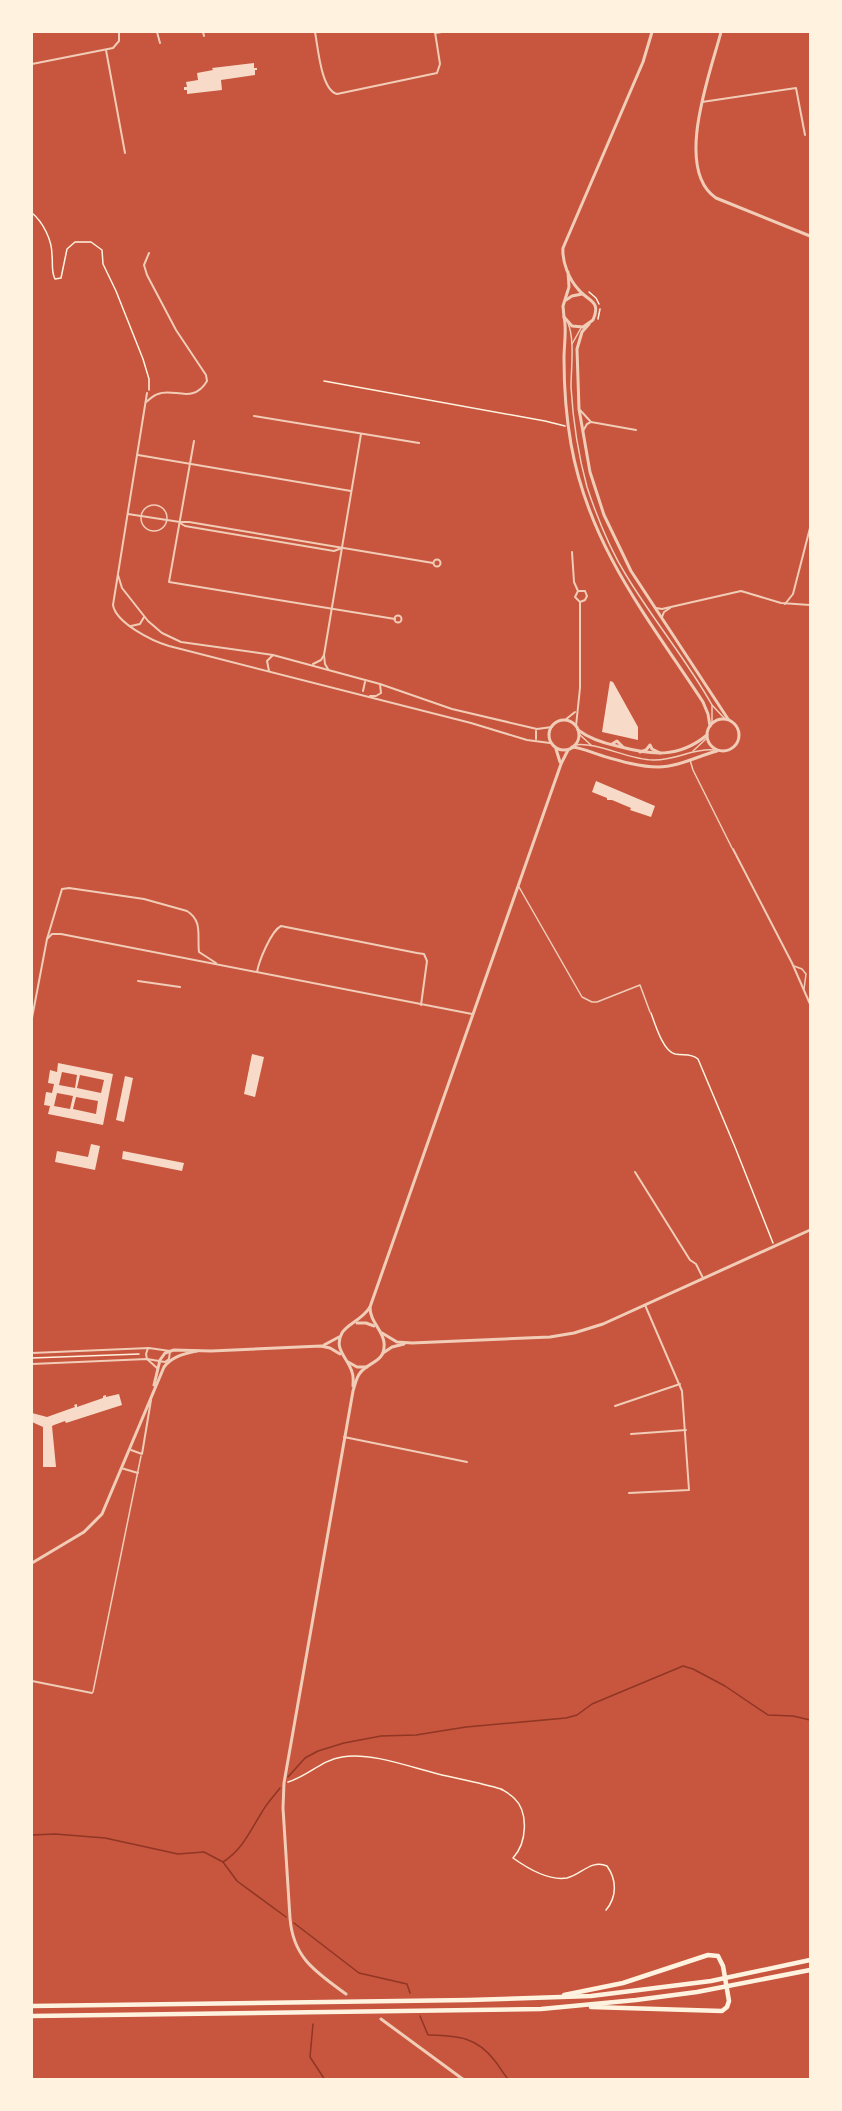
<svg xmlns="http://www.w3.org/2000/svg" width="842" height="2111" font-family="Inter,sans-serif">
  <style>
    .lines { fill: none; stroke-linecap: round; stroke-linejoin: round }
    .stream { stroke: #8f3625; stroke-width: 1.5 }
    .building { fill: #f7dbc8; fill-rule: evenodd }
    .path { stroke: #fff3e0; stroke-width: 1.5 }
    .service { stroke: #f1ccb7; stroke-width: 1.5 }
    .pedestrian { stroke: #f1ccb7; stroke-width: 2 }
    .minor { stroke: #f1ccb7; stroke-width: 2 }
    .tertiary { stroke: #f1ccb7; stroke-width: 3 }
    .motorway { stroke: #fff3e0; stroke-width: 4.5 }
  </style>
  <rect width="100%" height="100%" fill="#c8553d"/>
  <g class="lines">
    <!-- stream -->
    <g class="stream">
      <polyline points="288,1777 305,1758 318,1751 344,1743 381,1736 416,1735 466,1727 566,1718 577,1715 592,1704 683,1666 693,1669 725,1686 768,1715 793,1716 810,1720"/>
      <polyline points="32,1835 55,1834 105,1838 178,1854 204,1852 223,1862 237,1881 286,1917"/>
      <path d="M223 1862C243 1849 250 1831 262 1812 267 1803 274 1796 280 1788"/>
      <polyline points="294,1923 359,1973 407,1984 410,1993"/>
      <path d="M420 2016 428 2035C457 2036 476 2036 495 2061 500 2067 503 2074 509 2080"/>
      <polyline points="313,2024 310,2057 325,2080"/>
    </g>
  </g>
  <!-- building -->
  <g class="building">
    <polygon points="254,63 254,68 257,68 257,70 255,70 255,75 221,80 222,90 187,94 187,90 184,90 184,87 187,87 186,82 198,80 197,73 213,70 212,68"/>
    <polygon points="610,681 613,682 638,727 638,740 602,732"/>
    <polygon points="596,781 655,806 651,817 630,810 631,808 612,800 607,800 607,798 592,792"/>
    <polygon points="252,1054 264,1057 255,1097 244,1094"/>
    <path d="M58 1063 113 1074 103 1125 48 1114 50 1106 44 1105 46 1092 52 1093 54 1084 48 1083 50 1070 57 1072ZM62 1072 77 1075 75 1088 59 1085ZM80 1075 104 1080 101 1093 77 1088ZM57 1093 73 1096 70 1109 54 1106ZM76 1097 98 1101 96 1114 73 1109Z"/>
    <polygon points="125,1076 133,1078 124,1122 116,1120"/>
    <polygon points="91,1144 100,1146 95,1170 55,1162 57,1151 88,1157"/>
    <polygon points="123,1151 184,1163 182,1171 122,1159"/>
    <polygon points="119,1394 122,1405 66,1423 65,1421 54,1425 52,1426 56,1467 43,1467 43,1427 32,1422 32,1413 47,1417 75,1407 74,1405 77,1404 77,1407 103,1398 103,1396 106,1395 106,1397"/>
  </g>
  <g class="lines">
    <!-- path -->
    <g class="path">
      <path d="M32 213C43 222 52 240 52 255 53 264 51 271 55 279L61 278 67 249 75 242H91L102 250 103 264 116 291 143 359 149 379V390"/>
      <polyline points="589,292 596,298 599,304"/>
      <polyline points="598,319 600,309"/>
      <polyline points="324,381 545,421 565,426"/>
      <path d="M651 1013C655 1024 663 1051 675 1054 684 1056 690 1053 698 1059L735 1147 773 1243"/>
      <polyline points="32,1358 139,1354"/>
      <path d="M288 1782C308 1776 322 1760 342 1757 371 1752 410 1767 438 1774 459 1779 481 1783 501 1789 506 1792 510 1794 514 1798 529 1812 527 1843 513 1858 527 1868 549 1881 567 1878 581 1875 591 1859 607 1866 617 1880 617 1897 606 1910"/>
    </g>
    <!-- service -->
    <g class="service">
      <path d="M568 323C575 340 571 369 571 387 573 421 578 454 587 487 597 517 609 548 626 575 653 620 687 660 712 705L725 719"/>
      <polyline points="572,344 581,328"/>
      <circle cx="154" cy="518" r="13"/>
      <polyline points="712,723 712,706"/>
      <polyline points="579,734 591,745"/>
      <path d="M574 745C597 741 628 760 653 760 674 761 693 748 714 750"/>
      <polyline points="693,751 707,738"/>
      <polyline points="690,760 693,770 732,848"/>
      <polyline points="519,887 582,997 592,1002 597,1002 640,985 650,1012"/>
      <polyline points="794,966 802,969 806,974 804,989"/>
      <polyline points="93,1692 141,1456"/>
    </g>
    <!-- pedestrian -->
    <g class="pedestrian">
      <polyline points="363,691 365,682"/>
      <polyline points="536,739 536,731"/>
    </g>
    <!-- minor -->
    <g class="minor">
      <polyline points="157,32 160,43"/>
      <polyline points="203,32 204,36"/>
      <path d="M315 32C318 47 321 90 337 94L437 73 440 64 435 32"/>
      <polyline points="435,33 442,32"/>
      <polyline points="106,50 125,153"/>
      <polyline points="32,64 113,48 119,41 119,32"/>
      <polyline points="702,102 796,88 805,135"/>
      <path d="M147 393 113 605C116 623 152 641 169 646L471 723 527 740 550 743"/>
      <path d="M146 402C150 399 154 395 158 394 173 387 193 405 207 381L206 375 176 330 147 275 144 265 149 253"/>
      <polyline points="580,410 591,422 636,430"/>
      <polyline points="254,416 419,443"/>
      <polyline points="583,431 587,424 591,422"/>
      <polyline points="194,441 169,582 395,619"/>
      <polyline points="138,455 351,491"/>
      <polyline points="128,514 180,522 189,522 433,563"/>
      <polyline points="180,523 185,526 334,551 342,548"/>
      <polyline points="572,552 574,582 578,591 575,597 580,602 580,688 576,726"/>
      <circle cx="437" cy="563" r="3.5"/>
      <polyline points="118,575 122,588 148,621 162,633 181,642 273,655 380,684 452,709 537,729 552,727"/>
      <polyline points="578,591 585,591 587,596 585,600 580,602"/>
      <polyline points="785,604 793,594 810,528"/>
      <polyline points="656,608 662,609 741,591 781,603 810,605"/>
      <circle cx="398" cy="619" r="3.5"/>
      <polyline points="662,617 664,612 670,608"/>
      <polyline points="131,626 140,624 144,617"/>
      <polyline points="313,664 321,660 324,655"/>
      <polyline points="328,669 325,664 324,655 361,434"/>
      <polyline points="269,671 267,661 273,655"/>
      <polyline points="370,696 376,696 381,693 380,684"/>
      <polyline points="565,720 575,712"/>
      <polyline points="733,849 792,963 810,1004"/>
      <path d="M47 939 62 889 69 888 144 899 187 911C203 921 197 936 199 952L216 963"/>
      <path d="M257 972C259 961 271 931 281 926L417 953 424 954 427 961 421 1005"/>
      <polyline points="138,981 180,987"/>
      <polyline points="32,1018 47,939 52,934 61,934 472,1014"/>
      <polyline points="635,1172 690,1260 696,1264 703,1278"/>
      <polyline points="32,1353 149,1348 170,1351 169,1359 165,1362 147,1359 32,1364"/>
      <polyline points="147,1359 157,1368"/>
      <polyline points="147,1359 146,1354 148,1348"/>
      <polyline points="615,1406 680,1384"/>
      <polyline points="631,1434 686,1430"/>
      <polyline points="344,1437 467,1462"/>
      <polyline points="131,1450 142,1454 151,1400"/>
      <polyline points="121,1468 138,1473"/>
      <polyline points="629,1493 689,1490 682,1391 645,1305"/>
      <polyline points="32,1681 92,1693"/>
    </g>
    <!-- tertiary -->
    <g class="tertiary">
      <path d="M721 32C711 71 673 169 716 198L810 236"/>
      <path d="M568 272 569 287 563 306 564 317 572 326 583 327 593 320C602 300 587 301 578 289 569 279 562 262 563 248L643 62 652 32"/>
      <polyline points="566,300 572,296 582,294"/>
      <path d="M564 317C567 330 564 344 564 358 564 386 566 416 571 444 589 546 648 618 703 702L708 714 710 726"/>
      <polyline points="589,324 582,332 577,349 579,409 590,472 604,515 631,571 728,719"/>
      <circle cx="723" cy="735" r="16"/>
      <circle cx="564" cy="735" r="15"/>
      <path d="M578 730C590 739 603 743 617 746 651 755 678 759 707 735"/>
      <polyline points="612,744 617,741 623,747"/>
      <path d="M572 747C583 748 592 753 603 756 620 761 640 767 658 767 678 767 698 756 717 751"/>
      <polyline points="556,749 560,762"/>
      <polyline points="640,752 646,750 650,745 652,749 660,753"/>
      <polyline points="357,1323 366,1323 374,1326"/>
      <polyline points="382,1333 397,1342 412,1343 550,1337 574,1333 603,1324 810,1230"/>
      <polyline points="324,1345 339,1337"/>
      <polyline points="383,1353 392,1347 404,1344"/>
      <polyline points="348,1362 357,1367 367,1367"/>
      <polyline points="154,1385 160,1360 165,1353 174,1350 211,1351 321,1346 330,1348 340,1354"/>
      <path d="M353 1386C353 1382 354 1377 352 1372 348 1358 333 1349 342 1333 348 1323 361 1321 370 1307L561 764 568 750"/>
      <path d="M32 1563 84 1532 102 1514 164 1367C172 1356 184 1354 197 1351"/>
      <path d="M346 1994C316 1972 293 1958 290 1918L283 1808 284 1783 353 1391C355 1385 356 1378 360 1373 369 1361 386 1363 384 1342 382 1329 370 1322 370 1307"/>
      <polyline points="381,2019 464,2080"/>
    </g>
    <!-- motorway -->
    <g class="motorway">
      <polyline points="564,1995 623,1983 708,1955 718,1956 723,1966 729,2001 727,2007 722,2011 591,2007"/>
      <polyline points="32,2006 469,2000 591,1996 711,1981 810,1960"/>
      <polyline points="32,2016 541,2009 636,2000 697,1992 810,1970"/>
    </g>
  </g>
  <!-- border -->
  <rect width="842" height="2111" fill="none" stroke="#fff3e0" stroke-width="66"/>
</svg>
